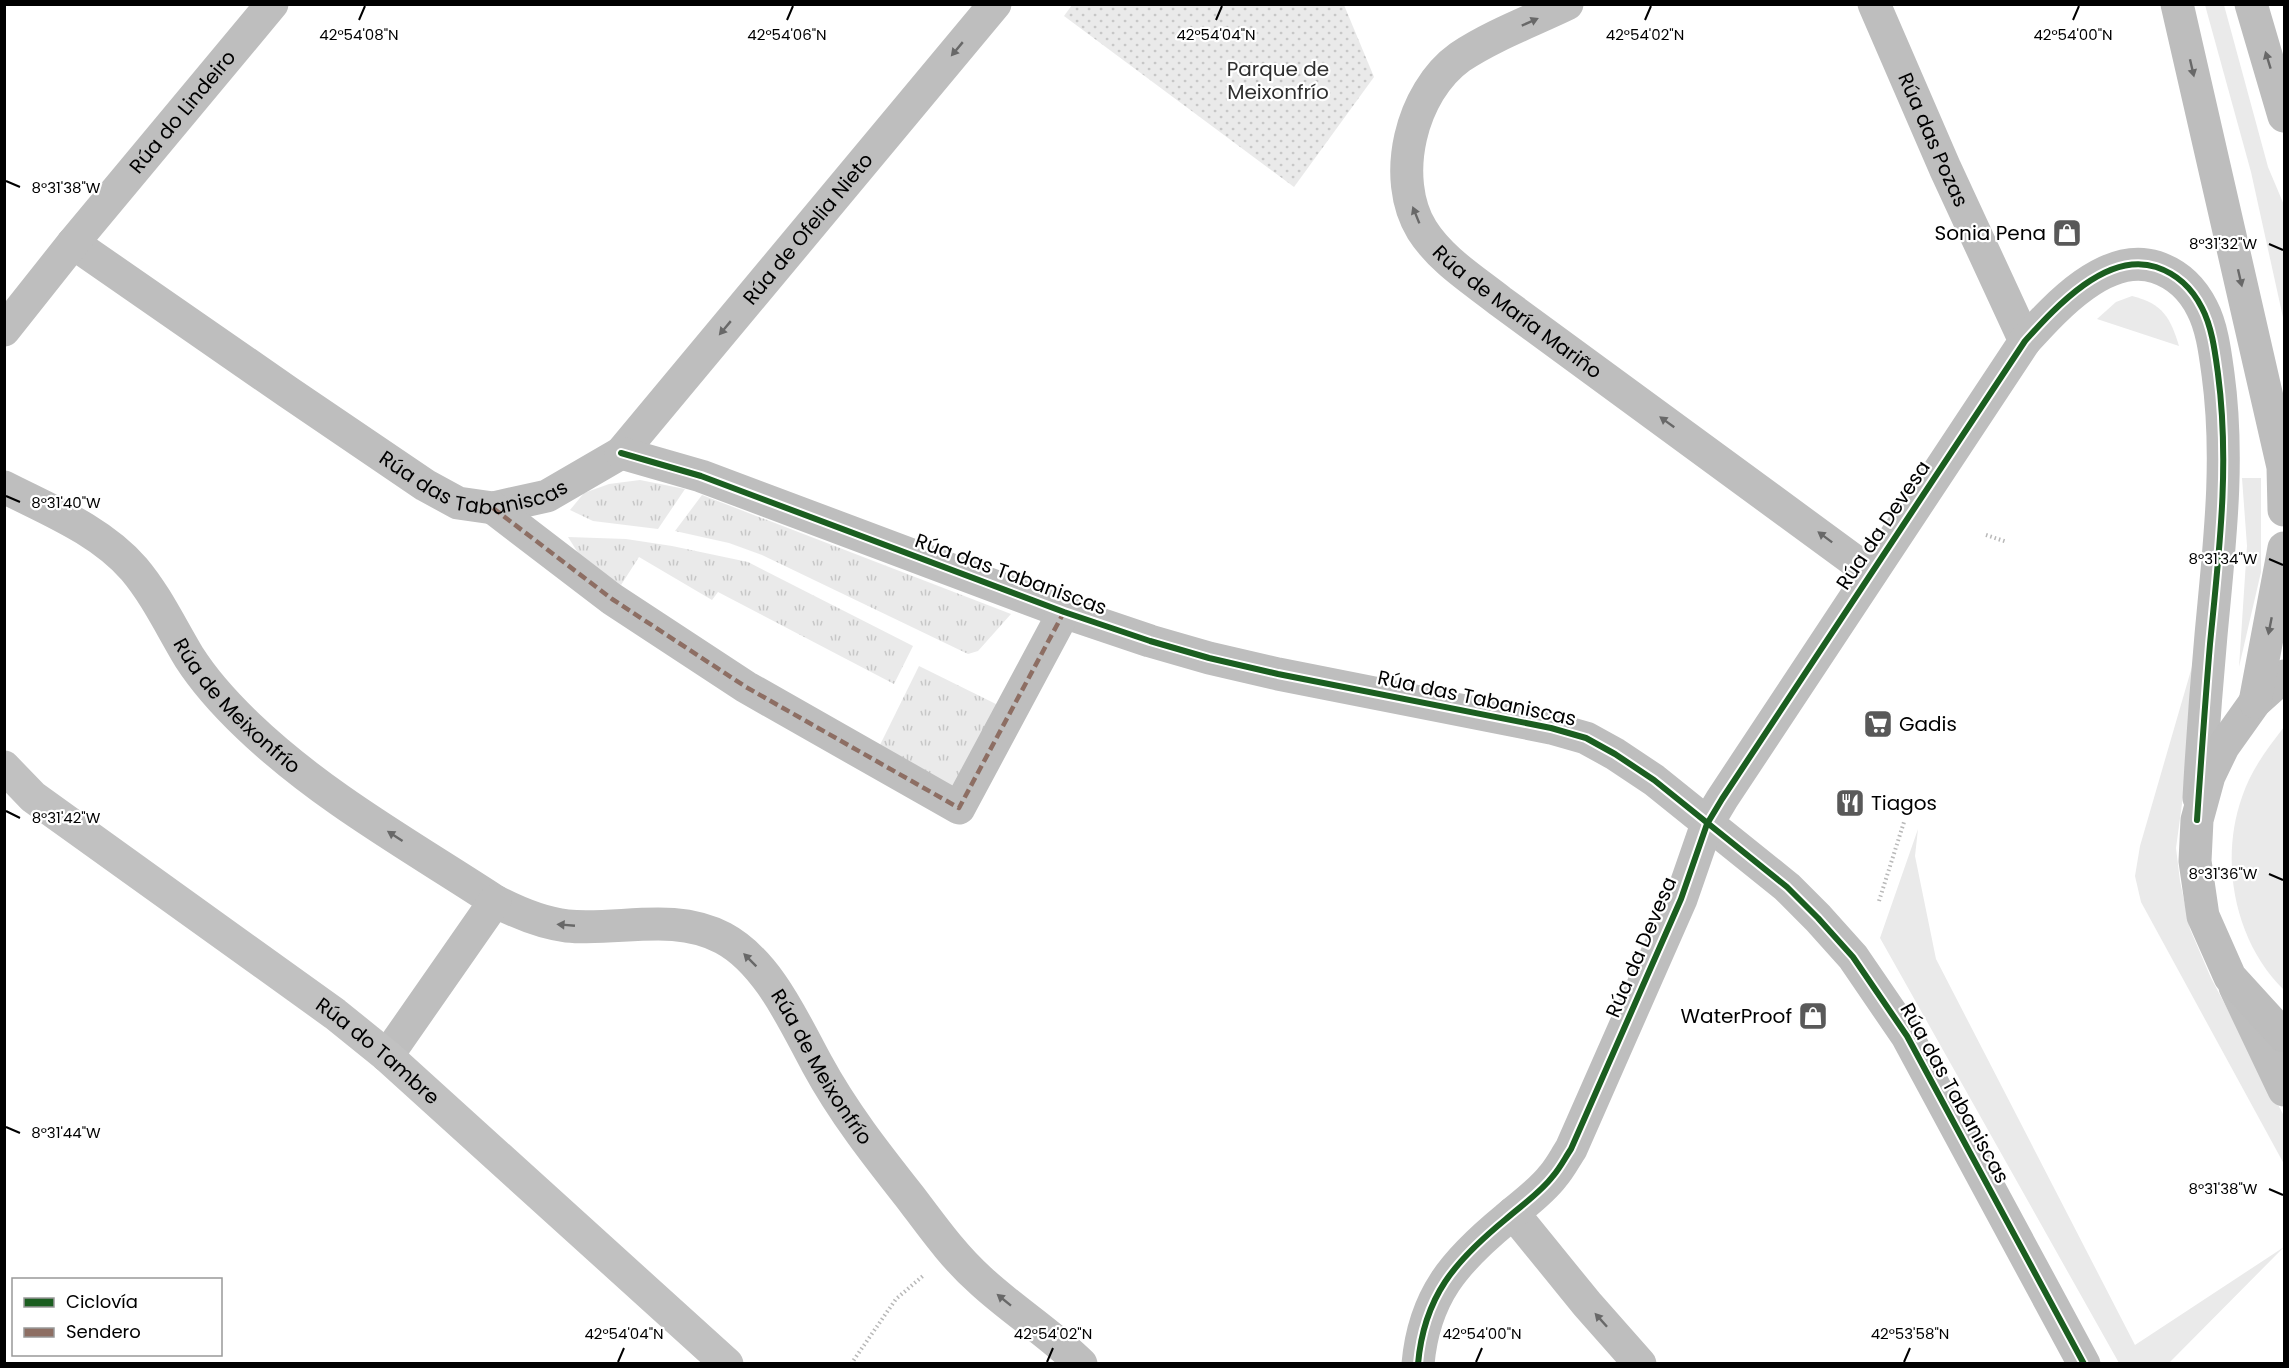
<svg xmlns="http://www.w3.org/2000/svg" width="2289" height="1368" font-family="Poppins,sans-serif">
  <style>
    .grass { fill: url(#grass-tufts) }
    .park { fill: url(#park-dots) }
    .garden { fill: #eaeaea }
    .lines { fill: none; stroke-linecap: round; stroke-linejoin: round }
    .path { stroke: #b8b8b8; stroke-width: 4; stroke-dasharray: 1.5 3; stroke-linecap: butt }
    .minor { stroke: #bebebe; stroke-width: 33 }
    .secondary { stroke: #c1c1c1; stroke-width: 33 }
    .primary { stroke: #bdbdbd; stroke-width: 33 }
    .quiet { stroke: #8d6e63; stroke-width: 4.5; stroke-dasharray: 9 4.5; stroke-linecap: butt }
    .cycleway-casing { stroke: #fff; stroke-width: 10 }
    .cycleway { stroke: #1b5e20; stroke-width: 6 }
    .oneway { fill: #686868 }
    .ticks { fill: none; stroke: #000; stroke-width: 2 }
    .labels { text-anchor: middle; stroke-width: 4.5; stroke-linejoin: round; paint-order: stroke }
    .park-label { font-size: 20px; fill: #2f2f2f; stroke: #fff }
    .street-label { font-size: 20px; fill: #000; stroke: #fff }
    .poi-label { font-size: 20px; fill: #000; stroke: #fff; text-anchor: end }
    .ticks-label { font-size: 15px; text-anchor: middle; fill: #000; stroke: #fff; stroke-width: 4.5; stroke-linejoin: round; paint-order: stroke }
  </style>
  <defs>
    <pattern id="grass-tufts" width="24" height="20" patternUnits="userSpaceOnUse" patternTransform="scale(1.5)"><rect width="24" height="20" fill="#eaeaea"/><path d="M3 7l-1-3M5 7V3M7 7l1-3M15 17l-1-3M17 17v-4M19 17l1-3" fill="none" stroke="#c7c7c7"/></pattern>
    <pattern id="park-dots" width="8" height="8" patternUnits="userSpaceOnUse" patternTransform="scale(1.5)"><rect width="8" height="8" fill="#eaeaea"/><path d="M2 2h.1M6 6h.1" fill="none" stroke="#c7c7c7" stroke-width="1.8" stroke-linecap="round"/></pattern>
  </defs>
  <rect width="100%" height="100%" fill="#fff"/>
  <!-- grass -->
  <g class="grass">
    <polygon points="640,480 685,489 658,529 593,521 570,510 584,493 609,484"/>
    <polygon points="702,495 1011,614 978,651 968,654 762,555 729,543 675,531"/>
    <polygon points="568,537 626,539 672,546 748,562 913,646 894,684 718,592 712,600 639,557 621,585 580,556"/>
    <polygon points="919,666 1002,707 960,790 878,749"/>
  </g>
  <!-- park -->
  <polygon class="park" points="1072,5 1344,5 1374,77 1294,187 1064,16"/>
  <!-- garden -->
  <g class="garden">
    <polygon points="2205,5 2224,5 2268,167 2284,205 2284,322 2251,172"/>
    <path d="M2132 296C2163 304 2170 317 2179 346L2097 319 2116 302Z"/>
    <polygon points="2242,478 2261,478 2261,572 2239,667 2247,546"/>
    <polygon points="2198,646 2186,774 2176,848 2180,881 2190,929 2211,978 2284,1116 2284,1164 2141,902 2135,876 2140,846"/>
    <path d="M2284 727V990C2235 942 2219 862 2242 797 2251 770 2267 749 2284 727Z"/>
    <polygon points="1918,829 1915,856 1936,959 2135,1345 2284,1247 2169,1363 2119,1363 1880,938"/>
  </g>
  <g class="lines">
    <!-- path -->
    <g class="path">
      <polyline points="1986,535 2007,542"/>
      <polyline points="1879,901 1904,822"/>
      <polyline points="851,1364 896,1299 924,1275"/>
    </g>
    <!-- minor -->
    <g class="minor">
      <path id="s1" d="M1567 4C1532 21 1493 35 1460 57 1411 92 1390 178 1422 230 1441 260 1472 279 1500 301L1871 573"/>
      <path id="s2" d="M1874 4 1945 168 2025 341"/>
      <path id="s3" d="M73 243 288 392 425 485 458 503 493 508 547 496 621 453 995 4"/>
      <path id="s4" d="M4 330 73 243 272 4"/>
      <polyline points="621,453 701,476 1064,612 1150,641 1209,658 1278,674 1551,728 1586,738 1615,754 1654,780 1787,887 1818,918 1853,957 1907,1036 2084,1364"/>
      <path id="s5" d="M4 487C49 510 100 530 134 569 156 595 171 627 189 657 205 682 226 705 248 726 321 796 411 846 495 901 518 913 541 923 567 926 620 931 673 912 723 938 768 962 794 1022 817 1064 843 1112 876 1154 910 1197 932 1226 953 1256 980 1280 1012 1310 1050 1333 1081 1364"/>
      <polyline points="493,508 612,599 746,687 959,808 1064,612"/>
      <polyline points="2235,987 2284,1090"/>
      <polyline points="387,1056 495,901"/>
      <polyline points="1513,1213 1587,1304 1640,1364"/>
      <path d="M1418 1364C1424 1296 1455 1261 1506 1219 1522 1205 1540 1193 1553 1176 1560 1168 1565 1158 1571 1149L1681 899 1707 824 1722 799 2025 341C2055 308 2106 251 2156 267 2177 274 2192 288 2202 308 2212 327 2215 352 2218 374 2230 462 2219 548 2211 635 2206 690 2202 744 2199 798"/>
    </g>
    <!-- secondary -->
    <path class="secondary" id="s6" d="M4 767 33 797 335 1014 387 1056 727 1364"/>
    <!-- primary -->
    <g class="primary">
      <polyline points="2177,4 2283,467 2284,510"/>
      <polyline points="2251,4 2284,116"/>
      <polyline points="2284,676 2255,702 2223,747 2209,776 2197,820 2195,861 2203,916 2230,977 2284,1036"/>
      <polyline points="2255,702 2284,548"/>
    </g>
    <!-- quiet -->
    <polyline class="quiet" points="493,508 612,599 746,687 959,808 1064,612"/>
    <!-- cycleway casing -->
    <g class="cycleway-casing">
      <g id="cycleway">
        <polyline points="621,453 701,476 1064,612 1150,641 1209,658 1278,674 1551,728 1586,738 1615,754 1654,780 1787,887 1818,918 1853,957 1907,1036 2084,1364"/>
        <path d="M1418 1364C1424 1296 1455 1261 1506 1219 1522 1205 1540 1193 1553 1176 1560 1168 1565 1158 1571 1149L1681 899 1707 824 1722 799 2025 341C2055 308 2106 251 2156 267 2177 274 2192 288 2202 308 2212 327 2215 352 2218 374 2230 465 2219 553 2210 644 2205 703 2201 762 2197 820"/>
      </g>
    </g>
    <!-- cycleway -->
    <use href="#cycleway" class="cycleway"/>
  </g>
  <!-- one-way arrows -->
  <defs><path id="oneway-solid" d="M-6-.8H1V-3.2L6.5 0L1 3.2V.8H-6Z" transform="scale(1.5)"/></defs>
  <g class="oneway">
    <use href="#oneway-solid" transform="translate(1530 22) rotate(-24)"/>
    <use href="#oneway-solid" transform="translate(957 49) rotate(130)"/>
    <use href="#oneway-solid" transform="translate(2268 60) rotate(-107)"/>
    <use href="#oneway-solid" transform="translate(2192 68) rotate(77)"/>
    <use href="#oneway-solid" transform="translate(1416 215) rotate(-112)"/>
    <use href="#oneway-solid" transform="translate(2240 278) rotate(77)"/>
    <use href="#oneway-solid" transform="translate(725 328) rotate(130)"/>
    <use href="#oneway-solid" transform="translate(1667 422) rotate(-144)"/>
    <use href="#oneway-solid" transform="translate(1825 537) rotate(-143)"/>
    <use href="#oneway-solid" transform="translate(2270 626) rotate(101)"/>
    <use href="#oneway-solid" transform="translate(395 836) rotate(-147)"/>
    <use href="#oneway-solid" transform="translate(566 925) rotate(-175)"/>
    <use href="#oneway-solid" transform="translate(750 960) rotate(-135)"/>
    <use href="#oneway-solid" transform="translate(1004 1300) rotate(-141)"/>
    <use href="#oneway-solid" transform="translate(1601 1320) rotate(-132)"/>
  </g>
  <!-- ticks -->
  <path class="ticks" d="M359 20 365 6M787 20 793 6M1216 20 1222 6M1645 20 1651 6M2073 20 2079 6M6 181 20 187M2269 244 2283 250M6 496 20 502M2269 559 2283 565M6 811 20 818M2269 874 2283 880M6 1127 20 1133M2269 1189 2283 1195M618 1362 624 1348M1047 1362 1053 1348M1476 1362 1482 1348M1904 1362 1910 1348"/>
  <!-- icons -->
  <defs>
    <g id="shop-square" transform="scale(1.5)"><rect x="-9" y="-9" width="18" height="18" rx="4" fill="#595959" stroke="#fff"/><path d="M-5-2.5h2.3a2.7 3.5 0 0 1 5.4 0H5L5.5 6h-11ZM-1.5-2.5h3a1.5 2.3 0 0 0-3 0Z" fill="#fff"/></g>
    <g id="supermarket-square" transform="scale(1.5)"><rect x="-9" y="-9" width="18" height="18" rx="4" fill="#595959" stroke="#fff"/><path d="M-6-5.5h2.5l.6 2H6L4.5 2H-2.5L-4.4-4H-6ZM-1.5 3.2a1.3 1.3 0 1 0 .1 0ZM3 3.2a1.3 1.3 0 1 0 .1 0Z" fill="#fff"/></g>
    <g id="restaurant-square" transform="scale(1.5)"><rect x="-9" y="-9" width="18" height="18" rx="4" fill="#595959" stroke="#fff"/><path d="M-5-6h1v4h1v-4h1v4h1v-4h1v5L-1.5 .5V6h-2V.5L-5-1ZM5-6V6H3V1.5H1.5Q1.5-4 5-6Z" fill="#fff"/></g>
  </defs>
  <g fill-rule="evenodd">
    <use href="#shop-square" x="2067" y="233"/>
    <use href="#supermarket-square" x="1878" y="724"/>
    <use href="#restaurant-square" x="1850" y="803"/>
    <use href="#shop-square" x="1813" y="1016"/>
  </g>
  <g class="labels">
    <!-- park labels -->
    <g class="park-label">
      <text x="1278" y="76">Parque de<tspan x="1278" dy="23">Meixonfrío</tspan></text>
    </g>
    <!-- street labels -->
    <g class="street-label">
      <text dy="7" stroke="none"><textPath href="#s4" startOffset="282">Rúa do Lindeiro</textPath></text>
      <text dy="7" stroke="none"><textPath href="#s2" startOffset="148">Rúa das Pozas</textPath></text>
      <text dy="7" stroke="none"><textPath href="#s3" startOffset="933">Rúa de Ofelia Nieto</textPath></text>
      <text dy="7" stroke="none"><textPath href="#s1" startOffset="438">Rúa de María Mariño</textPath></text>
      <text dy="7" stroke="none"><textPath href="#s3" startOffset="476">Rúa das Tabaniscas</textPath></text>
      <text transform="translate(1883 525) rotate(-56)" y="7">Rúa da Devesa</text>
      <text transform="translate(1011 574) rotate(20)" y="7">Rúa das Tabaniscas</text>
      <text transform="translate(1477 698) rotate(12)" y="7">Rúa das Tabaniscas</text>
      <text dy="7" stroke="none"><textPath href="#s5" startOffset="327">Rúa de Meixonfrío</textPath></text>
      <text transform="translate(1641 947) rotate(-67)" y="7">Rúa da Devesa</text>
      <text dy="7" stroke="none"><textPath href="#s6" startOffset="470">Rúa do Tambre</textPath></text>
      <text dy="7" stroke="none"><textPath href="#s5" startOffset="1052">Rúa de Meixonfrío</textPath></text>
      <text transform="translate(1955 1093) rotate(61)" y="7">Rúa das Tabaniscas</text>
    </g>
    <!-- poi labels -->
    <g class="poi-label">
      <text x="2046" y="240">Sonia Pena</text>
      <text x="1899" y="731" text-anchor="start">Gadis</text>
      <text x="1871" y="810" text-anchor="start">Tiagos</text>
      <text x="1792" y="1023">WaterProof</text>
    </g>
  </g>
  <g class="ticks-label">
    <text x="359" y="40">42°54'08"N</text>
    <text x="787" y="40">42°54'06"N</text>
    <text x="1216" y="40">42°54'04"N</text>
    <text x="1645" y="40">42°54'02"N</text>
    <text x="2073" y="40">42°54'00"N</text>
    <text x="66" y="193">8°31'38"W</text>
    <text x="2223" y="249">8°31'32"W</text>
    <text x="66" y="508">8°31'40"W</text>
    <text x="2223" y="564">8°31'34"W</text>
    <text x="66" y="823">8°31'42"W</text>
    <text x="2223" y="879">8°31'36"W</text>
    <text x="66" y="1138">8°31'44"W</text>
    <text x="2223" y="1194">8°31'38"W</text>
    <text x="624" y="1339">42°54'04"N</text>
    <text x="1053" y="1339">42°54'02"N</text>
    <text x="1482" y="1339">42°54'00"N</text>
    <text x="1910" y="1339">42°53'58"N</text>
  </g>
  <!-- border -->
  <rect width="2289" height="1368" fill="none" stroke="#000000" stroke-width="12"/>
  <!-- legend -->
  <rect x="12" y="1278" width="210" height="78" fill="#ffffff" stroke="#999999" stroke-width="1.5"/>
  <rect x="24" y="1298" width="30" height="9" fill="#1b5e20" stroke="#999999" stroke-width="1.5"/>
  <text x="66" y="1308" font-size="18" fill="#000000">Ciclovía</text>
  <rect x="24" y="1328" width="30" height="9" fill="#8d6e63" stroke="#999999" stroke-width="1.5"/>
  <text x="66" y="1338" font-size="18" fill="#000000">Sendero</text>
</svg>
